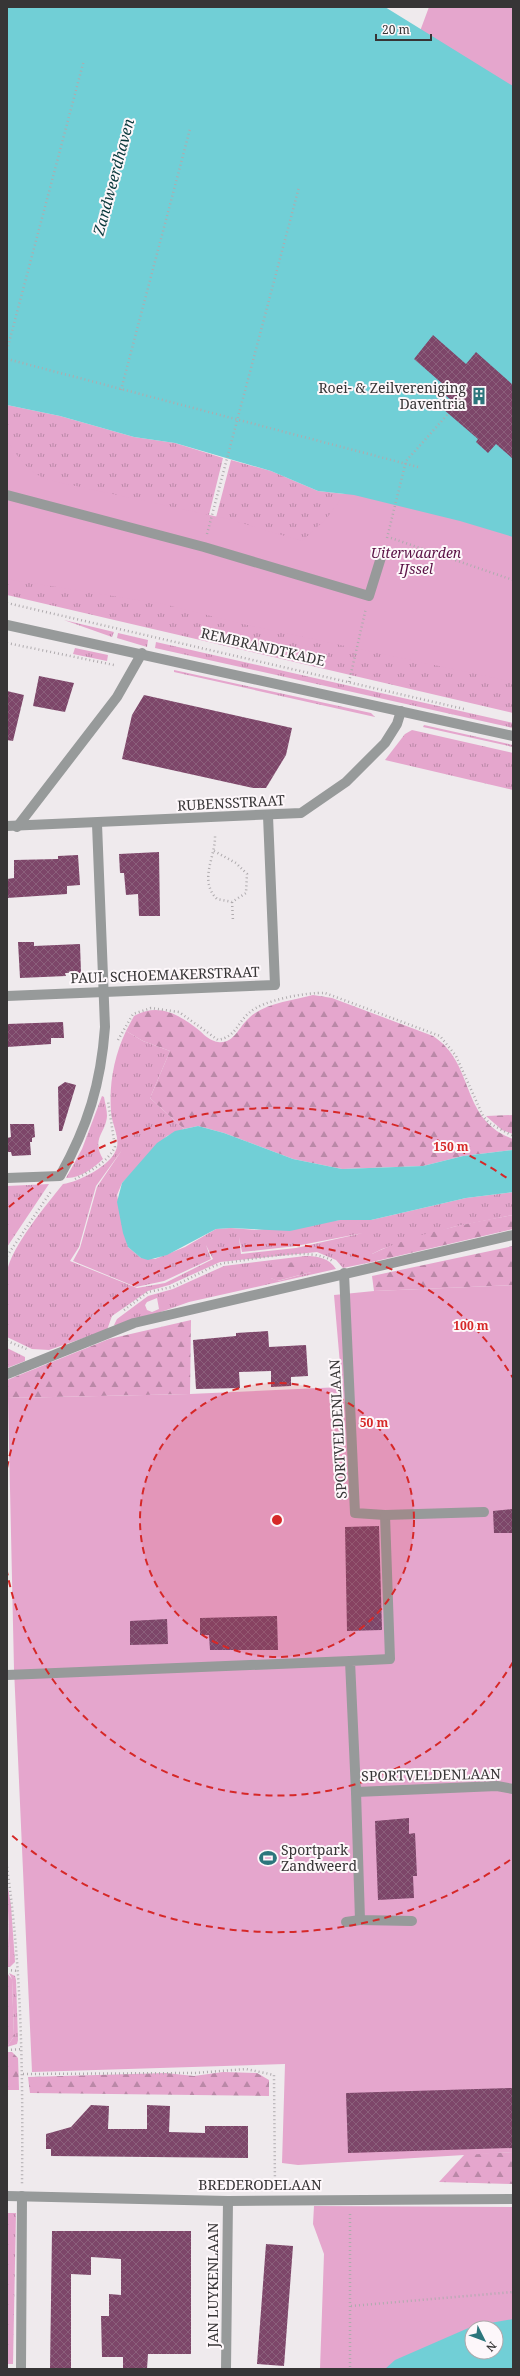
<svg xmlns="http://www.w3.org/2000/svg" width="520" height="2376" font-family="'Noto Serif',serif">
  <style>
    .grass { fill: url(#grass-tufts); fill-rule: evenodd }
    .forest { fill: url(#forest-firs) }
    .green { fill: #e5a6cd; fill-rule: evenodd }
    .water { fill: #71cfd6; fill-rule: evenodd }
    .building { fill: url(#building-cross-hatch) }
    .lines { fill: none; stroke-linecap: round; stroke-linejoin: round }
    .path { stroke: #afabae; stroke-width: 2.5; stroke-dasharray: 1 3; stroke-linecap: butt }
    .service { stroke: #979a9a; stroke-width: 10 }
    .minor { stroke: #979a9a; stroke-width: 10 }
    .tertiary { stroke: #979a9a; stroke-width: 10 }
    .ring { fill: none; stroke: #d62828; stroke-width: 2; stroke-dasharray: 7 5 }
    .labels { text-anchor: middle; stroke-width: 4; stroke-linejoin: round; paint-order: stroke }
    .poi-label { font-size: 14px; fill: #373536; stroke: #fdf7fa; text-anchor: end }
    .park-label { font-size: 14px; font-style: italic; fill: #5b1246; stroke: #fdf7fa }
    .street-label { font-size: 14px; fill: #373536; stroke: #fdf7fa }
    .water-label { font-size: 15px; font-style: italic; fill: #09383b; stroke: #fdf7fa }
    .centre { fill: #d62828; stroke: #fdf7fa; stroke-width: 2 }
    .ring-label { font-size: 12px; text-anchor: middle; font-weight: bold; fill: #d62828; stroke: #fdf7fa; stroke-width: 4; stroke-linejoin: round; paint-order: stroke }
  </style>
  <defs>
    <pattern id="grass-tufts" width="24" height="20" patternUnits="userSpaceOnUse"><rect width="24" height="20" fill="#e5a6cd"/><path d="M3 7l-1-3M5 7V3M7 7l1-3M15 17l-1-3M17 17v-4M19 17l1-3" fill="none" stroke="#ba88a7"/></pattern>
    <pattern id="forest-firs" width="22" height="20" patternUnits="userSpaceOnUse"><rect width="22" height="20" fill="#e5a6cd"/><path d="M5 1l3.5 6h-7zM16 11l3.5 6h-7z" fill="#ba88a7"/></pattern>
    <pattern id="building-cross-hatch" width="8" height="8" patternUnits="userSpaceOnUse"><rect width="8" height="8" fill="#7d4669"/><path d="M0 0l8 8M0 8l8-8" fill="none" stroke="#8b5f7b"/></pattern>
  </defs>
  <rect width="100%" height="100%" fill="#efeaed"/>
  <!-- grass -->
  <g class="grass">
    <polygon points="7,405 60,416 134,437 175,443 223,458 206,527 7,475"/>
    <polygon points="231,460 271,471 318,491 354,495 513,537 513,713 7,595 7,519 311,555 213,529"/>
    <polygon points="64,620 114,632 112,637"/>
    <polygon points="118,633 148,640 147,647 117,638"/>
    <polygon points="156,642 513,723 513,728 155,648"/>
    <polygon points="75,648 108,655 107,661 73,654"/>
    <polygon points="174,670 371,713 375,717 174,672"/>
    <polygon points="424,725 513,745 513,747 423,727"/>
    <polygon points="412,730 513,753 513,790 385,760 405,734"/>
    <path d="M126 1031 143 1041 170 1051 150 1098 184 1129 167 1136 122 1183 117 1195 128 1247 141 1258 155 1259 185 1247 216 1229 231 1228 256 1230 340 1220H371L466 1198 513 1192V1215L453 1227 382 1249 372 1254V1262L343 1268 336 1260 317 1252 220 1262 169 1285 148 1291 112 1316 107 1330 49 1350 32 1349 7 1337C7 1316 4 1292 7 1272 11 1247 47 1204 63 1184 79 1182 111 1165 116 1150 121 1138 111 1123 111 1111 109 1084 114 1056 126 1031ZM122 1150 97 1187 80 1248 73 1261 136 1287 164 1281 211 1259 206 1245 213 1259 165 1283 137 1288 70 1261 79 1247 96 1186ZM363 1233 296 1248 241 1254 239 1237 242 1252 296 1246Z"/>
    <path d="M102 1096 104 1097C105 1103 107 1110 107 1116 106 1133 91 1138 103 1159 94 1168 79 1179 66 1178L82 1149Z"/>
    <polygon points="49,1184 7,1247 7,1186"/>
    <path d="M305 1256C318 1256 329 1258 336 1269L189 1302 118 1327 114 1325 117 1319 148 1296 173 1289 224 1266ZM311 1272 278 1281 271 1278ZM157 1298 159 1309 152 1312 147 1310 145 1305 147 1302Z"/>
    <polygon points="7,1348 25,1357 25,1361 7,1368"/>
    <polygon points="7,1882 11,1905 15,1962 10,1967"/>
    <polygon points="9,1973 15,1976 16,1980 18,2040 17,2044 7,2047 14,2036 12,1979"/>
    <polygon points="7,2213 16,2213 13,2364 7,2364"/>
  </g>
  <!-- forest -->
  <g class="forest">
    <path d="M313 995 332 998 433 1036C476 1064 459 1119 513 1139V1150L463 1156 423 1166 342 1169 293 1159 224 1133 198 1126 184 1129 150 1098 170 1051 143 1041 126 1031 134 1016C159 1002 180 1015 200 1031 205 1036 211 1041 218 1042 234 1044 238 1028 248 1019 263 1003 292 1001 313 995Z"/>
    <polygon points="513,1115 513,1134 502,1130 486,1116"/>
    <path d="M513 1215V1229L372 1262V1254C416 1233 465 1224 513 1215Z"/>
    <polygon points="513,1246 513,1285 374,1291 372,1276"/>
    <polygon points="297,1262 311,1263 315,1269 311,1272 277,1281 271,1278 268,1268 272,1264"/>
    <polygon points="191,1320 190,1394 7,1398 7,1380 109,1339"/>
    <polygon points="7,1914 8,1920 10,1967 7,1967"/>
    <polygon points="7,1973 12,1979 14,2036 7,2047"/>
    <polygon points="12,2052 18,2058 19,2090 7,2090 7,2052"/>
    <polygon points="223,2072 257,2073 269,2080 269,2096 30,2093 28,2077 166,2073 194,2076"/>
    <polygon points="513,2152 513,2184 439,2182 465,2154"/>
  </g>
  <!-- green -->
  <g class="green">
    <path d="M429 7H513V682L247 625 163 604 7 579V441C21 460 25 470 48 480L228 519 302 541 327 518 349 488 365 179Z"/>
    <polygon points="513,1285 513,2152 298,2165 282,2163 285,2064 32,2072 14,1669 8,1398 190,1394 342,1387 334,1295 374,1291"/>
    <path d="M314 2206 513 2207V2369H320L324 2254 313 2224ZM472 2328H496V2352H472Z"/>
  </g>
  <!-- water -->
  <g class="water">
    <polygon points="7,7 385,7 513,86 513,537 460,521 354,495 318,491 271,471 175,443 134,437 60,416 7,405"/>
    <polygon points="198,1126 224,1133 293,1159 342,1169 423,1166 463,1156 513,1150 513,1192 466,1198 371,1220 340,1220 290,1231 231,1228 216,1229 167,1255 148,1260 141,1258 128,1247 123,1233 117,1202 122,1183 157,1143 175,1131"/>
    <path d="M513 2319V2369H385L395 2360 473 2326ZM472 2328H496V2352H472Z"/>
  </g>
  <!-- building -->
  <g class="building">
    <polygon points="433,335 466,364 476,352 513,385 513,459 496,444 488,453 476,442 478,439 443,409 451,400 440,391 445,386 414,359"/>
    <polygon points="39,676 74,683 65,712 33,706"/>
    <polygon points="7,691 24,695 13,741 7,740"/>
    <polygon points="144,695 292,728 286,755 266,788 253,788 122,759 132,715"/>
    <polygon points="159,852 160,916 139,916 138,894 126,895 124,873 120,873 119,854"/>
    <polygon points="78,855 80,885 67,886 67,894 7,898 7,879 14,878 14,860 58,859 58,856"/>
    <polygon points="18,942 34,942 34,946 80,944 81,973 65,973 66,976 20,978"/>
    <polygon points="63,1022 64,1038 51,1038 51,1044 7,1047 7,1024"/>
    <polygon points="65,1082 76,1085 62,1131 59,1131 58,1087"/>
    <polygon points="10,1124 34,1124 35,1137 32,1138 32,1142 30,1142 31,1155 12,1156 11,1152 7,1152 7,1138 11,1137"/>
    <polygon points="268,1331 269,1347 306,1345 308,1376 291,1377 291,1386 271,1387 271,1371 239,1372 240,1388 196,1389 193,1340 236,1336 236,1333"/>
    <polygon points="513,1509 513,1533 494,1533 493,1511"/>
    <polygon points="379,1526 382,1630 347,1631 345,1527"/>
    <polygon points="277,1616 278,1650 210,1650 209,1635 200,1635 200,1618"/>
    <polygon points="167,1619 168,1644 130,1645 130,1621"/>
    <polygon points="409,1818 409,1834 415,1833 417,1876 413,1876 414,1898 378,1900 375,1821"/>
    <polygon points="512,2088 513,2148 348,2153 346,2093"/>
    <polygon points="91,2105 109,2106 108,2129 147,2129 147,2105 170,2106 169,2132 205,2133 205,2126 248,2126 248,2158 51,2156 51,2149 46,2149 46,2134 71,2127"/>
    <polygon points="52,2231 191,2231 191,2354 148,2354 147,2369 123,2369 123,2357 102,2357 101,2316 109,2316 109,2294 121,2295 121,2259 91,2257 91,2275 71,2274 71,2369 50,2369"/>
    <polygon points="266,2244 293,2246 284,2366 257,2364"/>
  </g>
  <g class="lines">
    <!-- path -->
    <g class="path">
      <polyline points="7,350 84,60"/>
      <polyline points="7,359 418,467"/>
      <polyline points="121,390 190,129"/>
      <polyline points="207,534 299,187"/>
      <polyline points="387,538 406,461 448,414"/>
      <polyline points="391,538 513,580"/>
      <polyline points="7,603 464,709"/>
      <polyline points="7,643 114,665"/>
      <polyline points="349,682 366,608"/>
      <path d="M214 851 236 863 247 874 246 893 232 902 217 899C198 880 216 857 215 835"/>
      <polyline points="232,902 233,921"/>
      <path d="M118 1040 133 1014 151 1008 179 1012 218 1040C237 1036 236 1024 249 1013 262 1000 308 992 325 993L440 1036 456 1056 483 1116 489 1123 513 1136"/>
      <path d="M75 1179C90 1171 107 1163 115 1147L108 1101"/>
      <polyline points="7,1256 52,1190"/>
      <path d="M124 1310 148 1292 172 1287 214 1266 224 1263C252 1260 311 1245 334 1262"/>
      <polyline points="7,1341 29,1350"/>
      <path d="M7 1867C22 1972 23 2078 22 2184"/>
      <polyline points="7,1970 18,1971"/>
      <polyline points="7,2050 22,2049"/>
      <polyline points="23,2074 195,2073 246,2069 274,2075 275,2187"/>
      <polyline points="350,2214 350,2369"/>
      <polyline points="351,2306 513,2292"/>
    </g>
    <!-- service -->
    <g class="service">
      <polyline points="344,1273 355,1513 385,1515 390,1659 350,1661 356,1792 497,1786 513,1789"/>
      <polyline points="385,1515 484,1512"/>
      <polyline points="7,1675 350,1661"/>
      <polyline points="356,1792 360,1920 412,1921"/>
      <polyline points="346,1922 360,1920"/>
    </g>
    <!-- minor -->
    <g class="minor">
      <polyline points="7,495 204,547 369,596 383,551"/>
      <polyline points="7,826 301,813 346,782 385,743 397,724 401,711"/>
      <polyline points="17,827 117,697 142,653"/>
      <polyline points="7,996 275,985 268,816"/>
      <path d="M7 1178 60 1176C88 1126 101 1083 105 1027L97 824"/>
      <polyline points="7,1374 134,1323 513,1235"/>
      <polyline points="7,2196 228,2201 513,2199"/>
      <polyline points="21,2369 22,2196"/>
      <polyline points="226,2369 228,2201"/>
    </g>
    <!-- tertiary -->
    <polyline class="tertiary" points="7,625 513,736"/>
  </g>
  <!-- distance rings -->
  <circle cx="277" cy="1520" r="137" fill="#d62828" fill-opacity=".12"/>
  <g class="ring">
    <circle cx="277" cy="1520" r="137"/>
    <path d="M513 1662A275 275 0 0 1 7 1572M7 1468A275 275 0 0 1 513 1378"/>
    <path d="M510 1860A412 412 0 0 1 9 1833M9 1207A412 412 0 0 1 510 1180"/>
  </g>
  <!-- icons -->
  <defs>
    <g id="building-bare" transform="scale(1.38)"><path d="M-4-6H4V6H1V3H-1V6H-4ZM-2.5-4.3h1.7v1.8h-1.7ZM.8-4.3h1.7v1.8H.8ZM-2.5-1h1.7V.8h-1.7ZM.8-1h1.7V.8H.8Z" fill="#2c767c" stroke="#fdf7fa" stroke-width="2.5" paint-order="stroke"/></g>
    <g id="stadium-bare" transform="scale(1.38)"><path d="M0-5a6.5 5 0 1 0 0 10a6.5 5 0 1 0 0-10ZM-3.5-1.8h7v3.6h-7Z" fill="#2c767c" stroke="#fdf7fa" stroke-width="2.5" paint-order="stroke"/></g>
  </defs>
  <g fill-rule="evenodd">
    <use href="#building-bare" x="479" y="396"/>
    <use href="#stadium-bare" x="268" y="1858"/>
  </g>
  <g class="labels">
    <!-- poi labels -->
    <g class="poi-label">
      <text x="466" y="393">Roei- &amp; Zeilvereniging<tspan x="466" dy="16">Daventria</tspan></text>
      <text x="281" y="1855" text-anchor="start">Sportpark<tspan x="281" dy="16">Zandweerd</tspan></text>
    </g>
    <!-- park labels -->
    <g class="park-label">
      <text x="416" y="558">Uiterwaarden<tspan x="416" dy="16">IJssel</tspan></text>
    </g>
    <!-- street labels -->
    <g class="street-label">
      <text transform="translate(263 647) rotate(13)" y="5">REMBRANDTKADE</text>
      <text transform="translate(231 803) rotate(-3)" y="5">RUBENSSTRAAT</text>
      <text transform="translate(165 975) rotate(-2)" y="5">PAUL SCHOEMAKERSTRAAT</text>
      <text transform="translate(338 1429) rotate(-93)" y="5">SPORTVELDENLAAN</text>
      <text transform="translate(431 1775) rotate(-1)" y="5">SPORTVELDENLAAN</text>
      <text x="260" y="2190">BREDERODELAAN</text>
      <text transform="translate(213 2285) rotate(-90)" y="5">JAN LUYKENLAAN</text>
    </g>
    <!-- water labels -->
    <g class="water-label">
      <text transform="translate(114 177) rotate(-75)" y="5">Zandweerdhaven</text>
    </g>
  </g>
  <circle cx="277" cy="1520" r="6" class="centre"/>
  <g class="ring-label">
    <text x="451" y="1151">150 m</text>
    <text x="471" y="1330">100 m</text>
    <text x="374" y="1427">50 m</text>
  </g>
  <!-- border -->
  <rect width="520" height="2376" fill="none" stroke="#373536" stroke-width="16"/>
  <!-- north arrow -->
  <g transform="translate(484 2340) rotate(132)"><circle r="19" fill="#fdf7fa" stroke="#aea9ac"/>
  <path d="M0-3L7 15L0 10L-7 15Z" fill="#2c767c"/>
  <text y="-6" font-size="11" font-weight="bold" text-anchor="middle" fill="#373536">N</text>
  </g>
  <!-- scale -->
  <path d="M376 34v6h55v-6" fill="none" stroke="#373536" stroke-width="2"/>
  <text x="382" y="34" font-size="12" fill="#373536" stroke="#fdf7fa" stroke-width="3" paint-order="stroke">20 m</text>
</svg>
